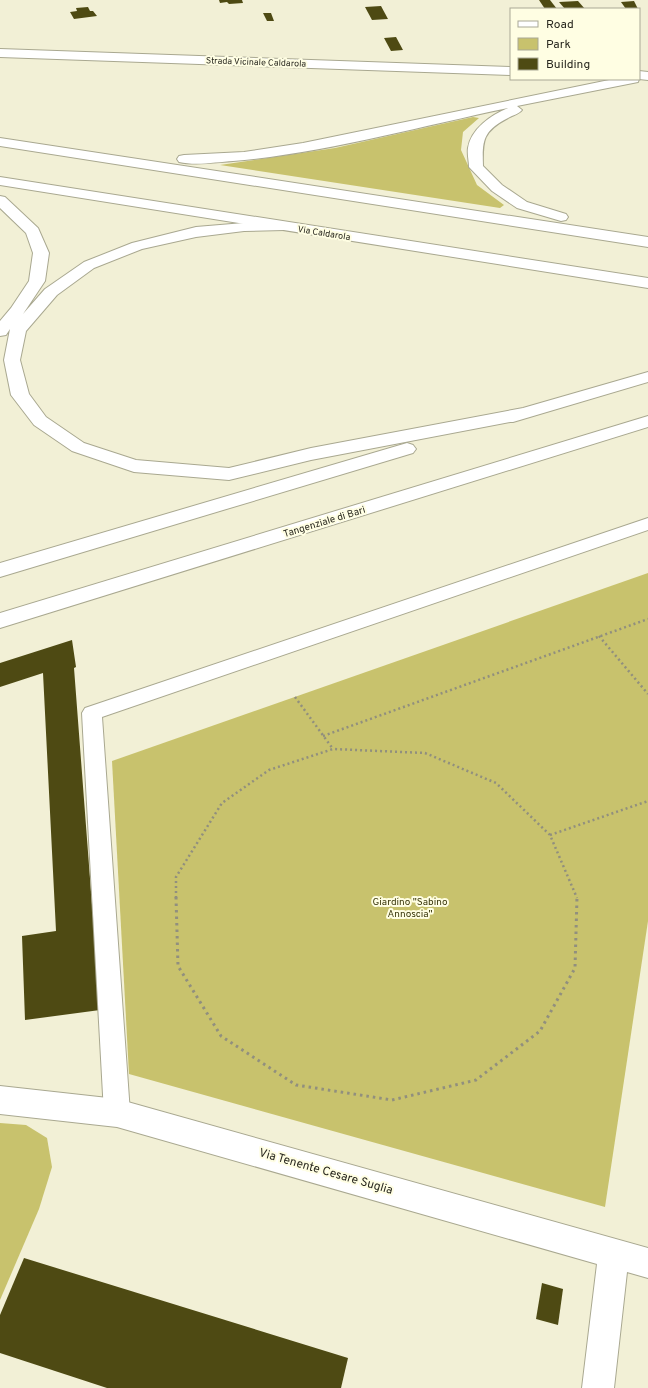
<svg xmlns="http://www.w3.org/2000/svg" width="648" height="1388" font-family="Overpass,sans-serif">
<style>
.green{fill:#c8c26d}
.building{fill:#4e4a13}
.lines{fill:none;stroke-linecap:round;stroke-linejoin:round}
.service-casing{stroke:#a9a890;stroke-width:2}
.minor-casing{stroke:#a9a890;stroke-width:2}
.tertiary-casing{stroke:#a9a890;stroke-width:2}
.trunk-casing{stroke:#a9a890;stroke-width:2}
.path-far1{stroke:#918f7e;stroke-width:2.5;stroke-dasharray:2 3;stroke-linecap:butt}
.path{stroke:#918f7e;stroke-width:3;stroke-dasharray:2.5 4;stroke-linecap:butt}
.service{fill:#fff;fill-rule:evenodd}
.minor{fill:#fff;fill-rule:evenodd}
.tertiary{fill:#fff;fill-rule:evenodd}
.trunk{fill:#fff;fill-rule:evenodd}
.labels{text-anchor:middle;stroke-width:4;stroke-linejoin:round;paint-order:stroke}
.far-street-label{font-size:9px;fill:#29281f;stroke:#fffee3}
.street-label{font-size:10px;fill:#29281f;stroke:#fffee3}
.park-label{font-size:10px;fill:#3a370c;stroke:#fffee3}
.near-street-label{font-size:12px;fill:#29281f;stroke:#fffee3}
</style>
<rect width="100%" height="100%" fill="#f2f0d6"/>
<g class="green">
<path d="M473 117 479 118 463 132 461 150 477 185 504 205 500 208 220 165 335 148Z"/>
<path d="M648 573V921L605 1207 129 1074 112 761Z"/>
<path d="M0 1123 26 1125 47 1138 52 1167 39 1209 0 1300Z"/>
</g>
<g class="building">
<path d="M219 0H242L243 3 229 4 227 2 220 3Z"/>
<path d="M539 0H550L557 9H545Z"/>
<path d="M578 1 585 9H565L559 2Z"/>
<path d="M634 1 638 9H626L621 2Z"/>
<path d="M381 6 388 19 372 20 365 7Z"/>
<path d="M88 7 90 11H93L97 16 74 19 70 12 77 11 76 8Z"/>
<path d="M263 13H271L274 21H267Z"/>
<path d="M396 37 403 50 391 51 384 38Z"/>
<path d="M72 640 76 667 74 668 100 1010 25 1020 22 936 56 931 43 673 0 687V663Z"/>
<path d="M24 1258 348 1358 341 1388H107L0 1353V1315Z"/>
<path d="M542 1283 563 1289 558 1325 536 1319Z"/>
</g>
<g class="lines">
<g class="service-casing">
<path id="service" d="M648 518V530L102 717 130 1113 126 1122 117 1125 108 1122 104 1113 82 713 85 708Z"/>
</g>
<g class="minor-casing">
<g id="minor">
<path d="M0 49 511 67V75L0 57Z"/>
<path d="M639 71 648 72V80L639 79Z"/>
<path d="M0 1086 117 1099 648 1248V1278L627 1272 614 1388H582L597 1264 117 1127 0 1114Z"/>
</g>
</g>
<g class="tertiary-casing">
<g id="tertiary">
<path d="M614 79H639L638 82 633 83 517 106 522 110C519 114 513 115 508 118 483 131 482 140 483 166L502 185 527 202 566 214 568 217 566 220 561 221 517 208 492 191 469 167C469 161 467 154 468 148 471 129 491 115 508 108 417 127 326 153 233 161 217 162 196 166 179 162L177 159 179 156 184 155 244 152 303 143Z"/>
<path d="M0 138 648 237V247L0 146Z"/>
<path d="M0 177 648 278V288L0 185Z"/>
</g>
</g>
<g class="trunk-casing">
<g id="trunk">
<path d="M0 196 5 197 38 228 49 253 45 281 23 314 45 289 84 262 132 243 196 227 244 223 284 222 289 223 291 226 289 229 284 230 244 231 196 237 142 249 94 268 57 295 26 331 20 360 29 394 46 417 84 443 136 460 229 468 311 448 523 408 648 372V382L513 422H510L311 460 229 480 134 472 72 451 34 425 11 395 4 360 10 329 6 335 0 336V321L11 308 29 281 33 253 26 233 0 208Z"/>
<path d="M648 416V427L0 628V613Z"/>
<path d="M407 443 413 445 416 449 413 453 0 577V563Z"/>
</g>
</g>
<g class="path-far1">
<path d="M599 636 648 694"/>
<path d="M295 697 333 749"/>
<path d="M323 736 648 619"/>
<path d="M550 835 648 801"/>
<path d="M176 898V877L222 803 269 770 333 749 425 753 496 783 550 835 577 898"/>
</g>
<path class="path" d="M176 897 178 966 221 1036 296 1085 392 1100 476 1080 540 1031 575 968 577 897"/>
<use href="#service" class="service"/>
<use href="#minor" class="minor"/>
<use href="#tertiary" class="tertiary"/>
<use href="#trunk" class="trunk"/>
</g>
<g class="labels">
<g class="far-street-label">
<text transform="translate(256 62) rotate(2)" y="3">Strada Vicinale Caldarola</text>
<text transform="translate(324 233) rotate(9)" y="3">Via Caldarola</text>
</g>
<g class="street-label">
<text transform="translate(324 521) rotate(-17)" y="4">Tangenziale di Bari</text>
</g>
<g class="park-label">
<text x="410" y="905">Giardino "Sabino<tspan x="410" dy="12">Annoscia"</tspan></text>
</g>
<g class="near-street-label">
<text transform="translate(326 1171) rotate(16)" y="4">Via Tenente Cesare Suglia</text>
</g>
</g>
<rect x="510" y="8" width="130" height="72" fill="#fffee3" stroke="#a9a895"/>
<rect x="518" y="21" width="20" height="6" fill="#ffffff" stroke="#a9a895"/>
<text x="546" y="28" font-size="12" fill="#29281f">Road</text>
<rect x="518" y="38" width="20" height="12" fill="#c8c26d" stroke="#a9a895"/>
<text x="546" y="48" font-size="12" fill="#29281f">Park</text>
<rect x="518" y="58" width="20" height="12" fill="#4e4a13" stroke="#a9a895"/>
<text x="546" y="68" font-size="12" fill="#29281f">Building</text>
</svg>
